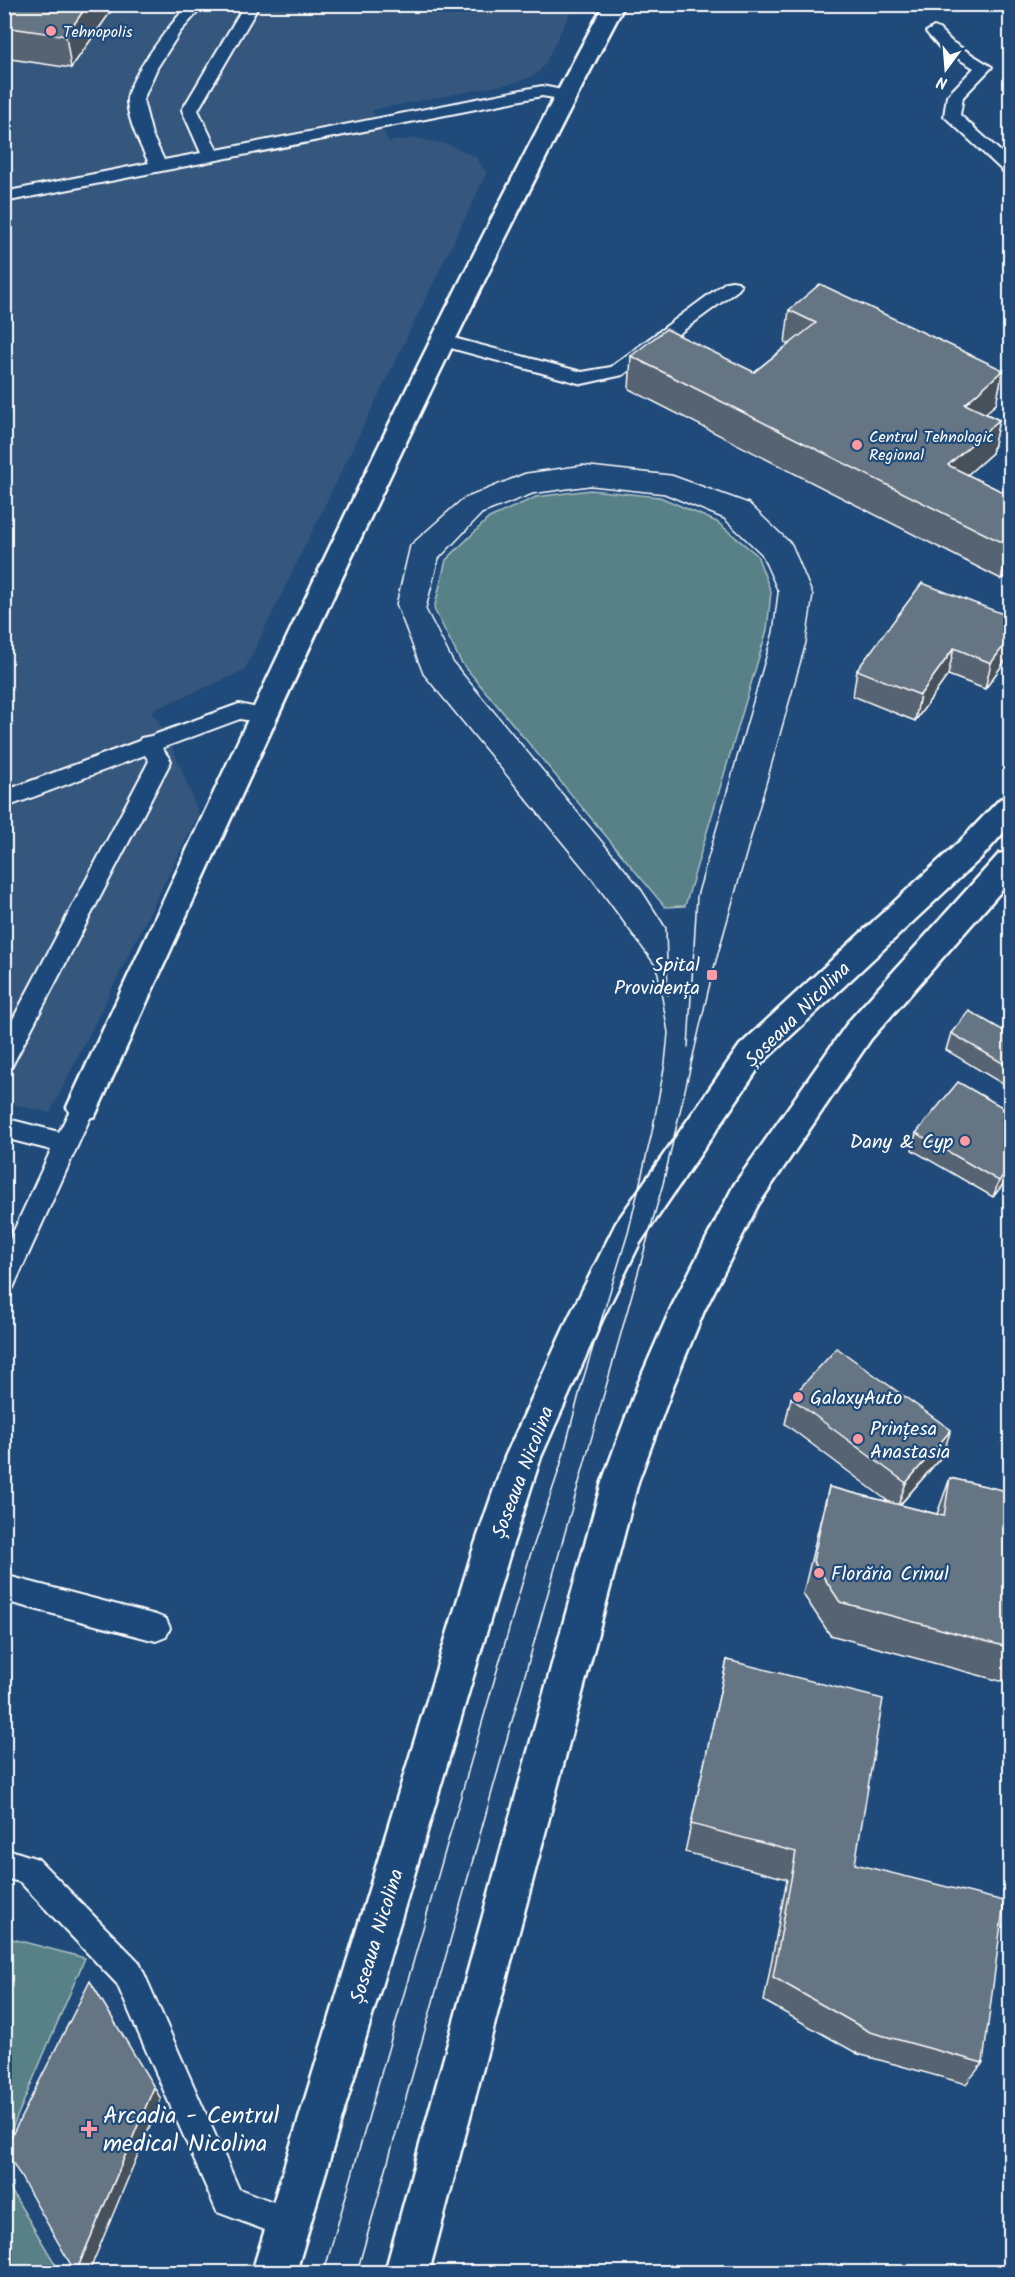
<svg xmlns="http://www.w3.org/2000/svg" width="1015" height="2277" font-family="Kalam,sans-serif">
<style>
.built{fill:#34577d}
.green{fill:#598187;stroke:#acc0c3;stroke-width:1.5}
.lines{fill:none;stroke-linecap:round;stroke-linejoin:round}
.lane-casing{stroke:#fff;stroke-width:4}
.street-casing{stroke:#fff;stroke-width:5}
.secondary-casing{stroke:#fff;stroke-width:5}
.lane{fill:#1f4a7a;fill-rule:evenodd}
.street{fill:#1f4a7a;fill-rule:evenodd}
.secondary{fill:#1f4a7a;fill-rule:evenodd}
.tram{stroke:#fff;stroke-width:1.5}
.wall{fill:#576472;stroke:#fff;stroke-width:1.5}
.shaded-wall{fill:#47515c;stroke:#fff;stroke-width:1.5}
.building{fill:#657484;stroke:#fff;stroke-width:1.5}
.poi-dot{fill:#ff9aa2;stroke:#1f4a7a;stroke-width:2}
.labels{text-anchor:middle;stroke-width:4.5;stroke-linejoin:round;paint-order:stroke}
.far-poi-label{font-size:16px;fill:#fff;stroke:#1f4a7a;text-anchor:start}
.poi-label{font-size:20px;fill:#fff;stroke:#1f4a7a;text-anchor:start}
.street-label{font-size:20px;fill:#fff;stroke:#1f4a7a}
.near-poi-label{font-size:24px;fill:#fff;stroke:#1f4a7a;text-anchor:start}
</style>
<rect width="100%" height="100%" fill="#1f4a7a"/>
<filter id="ink" filterUnits="userSpaceOnUse"><feTurbulence type="fractalNoise" baseFrequency=".0167" numOctaves="2"/><feDisplacementMap in="SourceGraphic" scale="12" xChannelSelector="R" yChannelSelector="G"/><feConvolveMatrix kernelMatrix="1 2 1 2 8 2 1 2 1" color-interpolation-filters="sRGB"/></filter>
<g filter="url(#ink)">
<path class="built" d="M5 5H574L545 64 537 74 518 82 372 110 389 142 415 138 447 144 476 157 487 173 244 671 151 711 168 736 199 814 50 1113 5 1102Z"/>
<g class="green">
<path d="M590 490 660 497 717 522 757 555 771 592 767 630 685 906 665 907 461 662 434 609 446 560 489 518 536 497Z"/>
<path d="M5 1937 85 1958 5 2145 4 1937Z"/>
<path d="M4 2180H5L60 2272H5Z"/>
</g>
<g class="lines">
<g class="lane-casing">
<g id="lane">
<path d="M189 4H205L180 32 157 68 143 100 152 135 164 160 201 153 182 110 245 4H260L198 110 217 150 542 86 572 92 574 95 566 100 542 96 4 202V192L149 163C140 145 129 123 127 102 126 80 173 21 189 4Z"/>
<path d="M934 27 939 29 952 42 992 67 963 97 960 115 1010 160V173L1004 172 944 116 947 96 974 68 940 48 926 32Z"/>
<path d="M732 281 738 282 741 286 738 290 623 375 582 384 436 344 433 340 436 336 442 335 582 372 611 367 726 282Z"/>
<path d="M239 704 271 711 274 716 271 721 264 723 240 719 162 748 171 761 12 1066 4 1068V1036L149 761 145 755 4 808V791L139 741 141 738 151 736Z"/>
<path d="M83 1097 91 1100 95 1107 13 1288 4 1291V1252L51 1150 4 1138V1118L59 1132 75 1100Z"/>
<path d="M4 1575 156 1615 166 1619 170 1628 166 1637 156 1641 4 1601Z"/>
<path d="M4 1848 38 1859 139 1962 239 2189 300 2212 305 2223 300 2234 289 2239 217 2212 117 1984 20 1882 4 1878Z"/>
</g>
</g>
<g class="street-casing">
<path id="street" d="M604 4H625C435 365 268 737 99 1107L95 1116 83 1120 71 1116 67 1107C240 737 410 364 604 4Z"/>
</g>
<g class="secondary-casing">
<g id="secondary">
<path d="M1010 796V825L983 856 762 1063 640 1243 602 1320 541 1457 510 1553 296 2272H252L472 1553 505 1457 569 1317 616 1223 740 1045 961 840 1000 799Z"/>
<path d="M1010 851V881L871 1039 758 1205 704 1311 674 1384 638 1482 429 2272H385L602 1482 638 1384 671 1308 734 1185 849 1021 999 854Z"/>
</g>
</g>
<use href="#lane" class="lane"/>
<use href="#street" class="street"/>
<use href="#secondary" class="secondary"/>
<g class="tram">
<path d="M668 995 666 928 640 887 454 663 426 609 439 559 482 514 533 494 590 486 664 494 724 519 761 554 778 592 773 632 697 896 688 1047"/>
<path d="M324 2272 530 1556 560 1467 582 1383 628 1233 652 1132 665 1063 668 1033 657 968 591 878 423 674 396 604 410 545 462 499 525 473 583 465 672 475 749 503 792 544 813 595 806 643 712 975 663 1184 357 2272"/>
</g>
</g>
<g class="wall">
<path d="M4 4H116L71 68 4 58Z"/>
<path d="M789 310 1003 370 996 404 985 413 999 420 992 453 967 475 1011 496V570L1001 579 629 389 631 356 754 372 789 344 785 343Z"/>
<path d="M1011 617V653L985 689 948 675 915 721 853 696 857 670Z"/>
<path d="M951 1033 1011 1035V1089L946 1050Z"/>
<path d="M1011 1112V1174L993 1197 912 1150 916 1133Z"/>
<path d="M791 1398 942 1456 900 1505 937 1514 950 1478 1011 1492V1679L1000 1681 830 1635 803 1594 820 1522 829 1487 889 1502 785 1424Z"/>
<path d="M727 1660 855 1864 983 2063 966 2084 858 2054 764 2001 787 1879 685 1852Z"/>
</g>
<g class="shaded-wall">
<path d="M88 4H116L71 68 66 36Z"/>
<path d="M1003 370 996 404 958 437 965 404Z"/>
<path d="M999 420 992 453 941 498 948 465Z"/>
<path d="M1011 544V570L1001 579 1009 546Z"/>
<path d="M1011 636V653L985 689 991 663Z"/>
<path d="M954 648 948 675 915 721 920 695Z"/>
<path d="M1011 1165V1174L993 1197 999 1181Z"/>
<path d="M951 1430 942 1456 897 1508 906 1483Z"/>
<path d="M154 2087 161 2099 89 2272H76Z"/>
</g>
<g class="building">
<path d="M4 4H88L66 36 4 27Z"/>
<path d="M820 284 1003 370 965 404 999 420 948 465 1011 496V544L1009 546 631 356 666 329 754 372 816 323 789 310Z"/>
<path d="M922 583 1011 617V636L991 663 954 648 920 695 857 670Z"/>
<path d="M969 1011 1011 1035V1068L951 1033Z"/>
<path d="M958 1082 1011 1112V1165L999 1181 916 1133Z"/>
<path d="M837 1348 951 1430 906 1483 791 1398Z"/>
<path d="M950 1478 1011 1492V1648L840 1602 813 1561 829 1487 944 1516Z"/>
<path d="M727 1660 883 1699 855 1864 1004 1901 983 2063 870 2032 773 1977 796 1852 691 1824Z"/>
<path d="M90 1981 154 2087 76 2272H75L5 2149Z"/>
</g>
</g>
<g class="poi-dot">
<circle cx="51" cy="31" r="6"/>
<circle cx="857" cy="445" r="6"/>
<rect x="706" y="969" width="12" height="12" rx="3"/>
<circle cx="965" cy="1141" r="6"/>
<circle cx="798" cy="1397" r="6"/>
<circle cx="858" cy="1439" r="6"/>
<circle cx="819" cy="1573" r="6"/>
<path d="M86 2120h6v6h6v6h-6v6h-6v-6h-6v-6h6z"/>
</g>
<g class="labels">
<g class="far-poi-label">
<text x="63" y="37">Tehnopolis</text>
<text x="869" y="442">Centrul Tehnologic<tspan x="869" dy="18">Regional</tspan></text>
</g>
<g class="poi-label">
<text x="700" y="971" text-anchor="end">Spital<tspan x="700" dy="23">Providența</tspan></text>
<text x="953" y="1148" text-anchor="end">Dany &amp; Cyp</text>
<text x="810" y="1404">GalaxyAuto</text>
<text x="870" y="1435">Prințesa<tspan x="870" dy="23">Anastasia</tspan></text>
<text x="831" y="1580">Florăria Crinul</text>
</g>
<g class="street-label">
<text transform="translate(797 1014) rotate(-45)" y="7">Șoseaua Nicolina</text>
<text transform="translate(522 1472) rotate(-69)" y="7">Șoseaua Nicolina</text>
<text transform="translate(376 1936) rotate(-73)" y="7">Șoseaua Nicolina</text>
</g>
<g class="near-poi-label">
<text x="103" y="2123">Arcadia - Centrul<tspan x="103" dy="28">medical Nicolina</tspan></text>
</g>
</g>
<rect width="1015" height="2277" fill="none" stroke="#1f4a7a" stroke-width="24"/>
<rect x="12" y="12" width="991" height="2253" fill="none" stroke="#fff" stroke-width="2" filter="url(#ink)"/>
<g transform="translate(946 69) rotate(196)" stroke="#1f4a7a" stroke-width="4.5" paint-order="stroke">
<path d="M0-4.5L10 22L0 15L-10 22Z" fill="#ffffff"/>
<text y="-9" font-size="16" font-weight="bold" text-anchor="middle" fill="#ffffff">N</text>
</g>
</svg>
